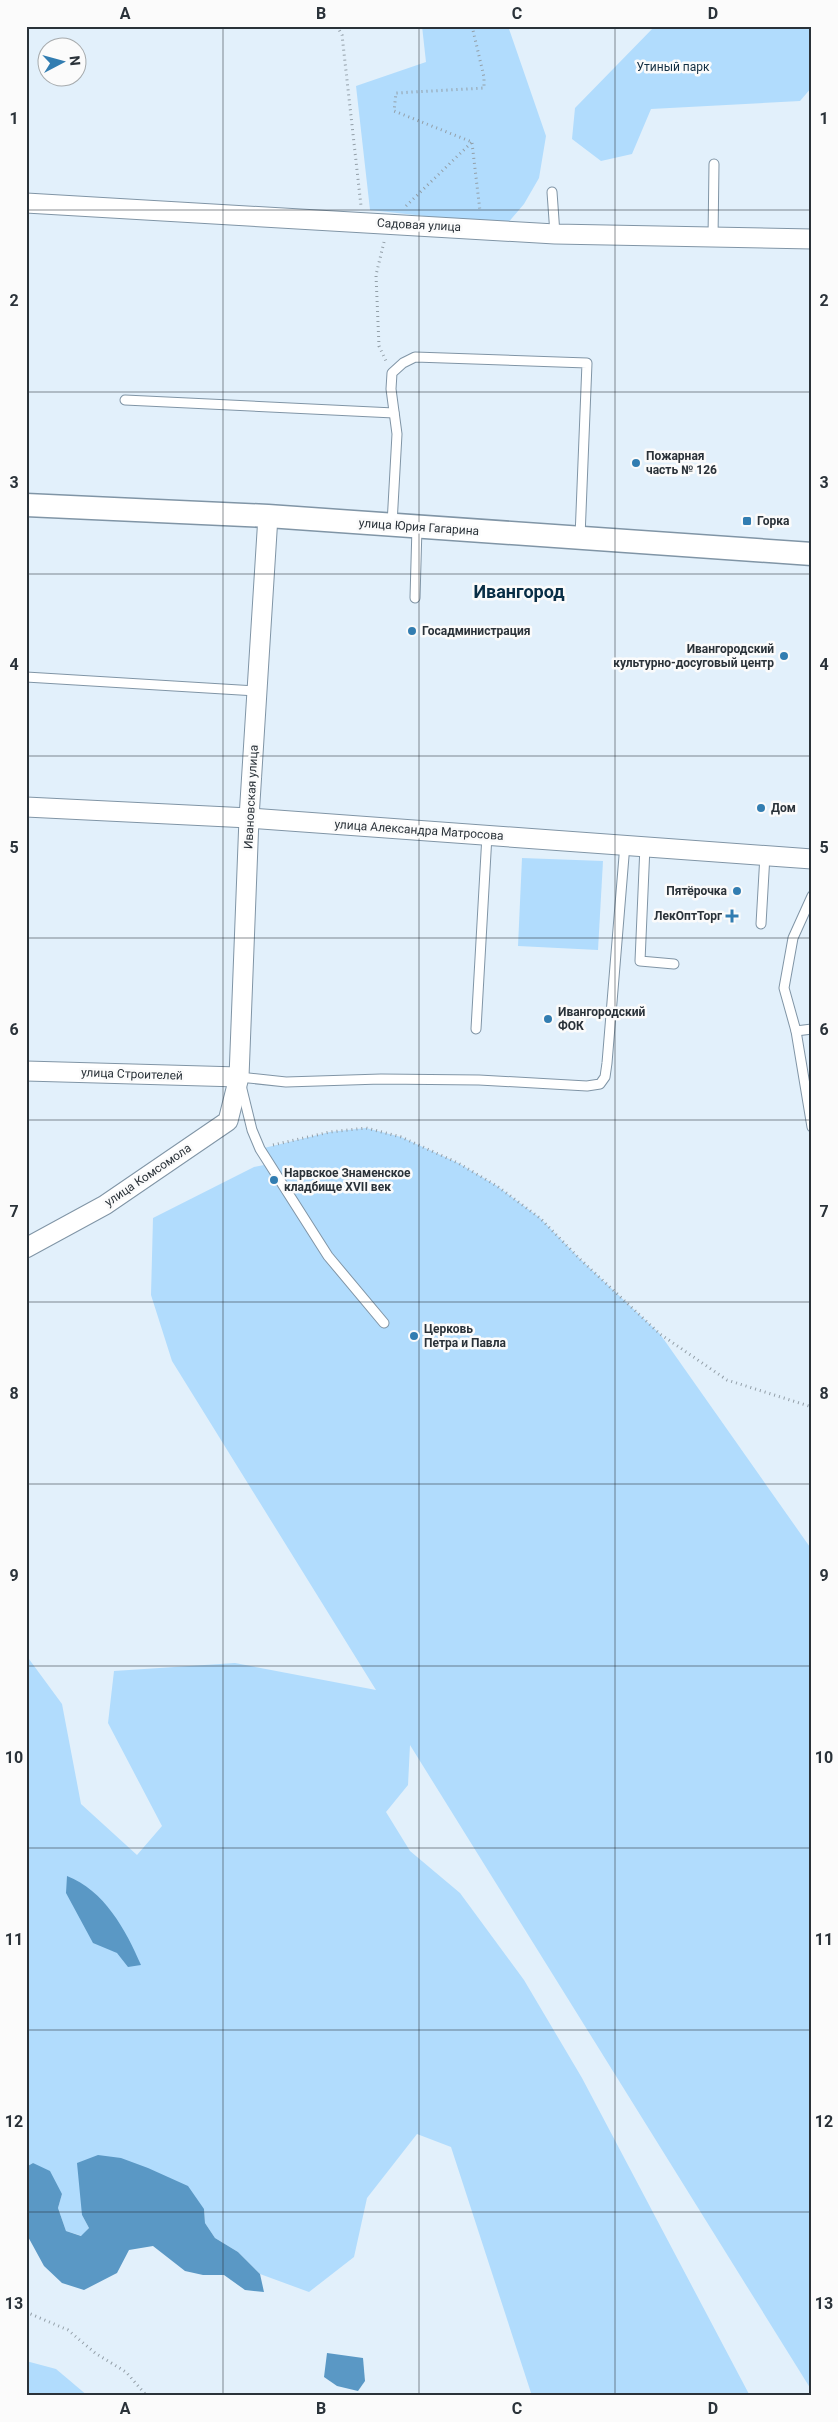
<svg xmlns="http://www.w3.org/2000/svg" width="838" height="2422" font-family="Roboto,sans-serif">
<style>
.green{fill:#b1dcfd}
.water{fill:#5a98c5}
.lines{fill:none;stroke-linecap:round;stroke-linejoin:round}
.service-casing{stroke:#8095a6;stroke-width:11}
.minor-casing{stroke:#8095a6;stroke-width:21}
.tertiary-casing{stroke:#8095a6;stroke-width:25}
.path{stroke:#939fa8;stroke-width:3;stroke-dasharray:1 4;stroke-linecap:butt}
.service{stroke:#fff;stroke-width:9}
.minor{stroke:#fff;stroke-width:19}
.tertiary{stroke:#fff;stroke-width:22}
.grid{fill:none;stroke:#2a3239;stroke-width:1;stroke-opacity:0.55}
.poi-dot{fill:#327db1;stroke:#fbfbfb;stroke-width:2}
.labels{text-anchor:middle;stroke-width:5;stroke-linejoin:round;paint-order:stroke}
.park-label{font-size:12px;fill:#122e42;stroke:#fbfbfb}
.street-label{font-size:12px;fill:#2a3239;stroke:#fbfbfb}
.poi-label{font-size:12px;font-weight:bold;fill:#2a3239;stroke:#fbfbfb;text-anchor:start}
.district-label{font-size:18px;font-weight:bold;fill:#092e46;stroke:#fbfbfb}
.neatline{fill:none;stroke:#2a3239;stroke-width:2}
.grid-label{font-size:16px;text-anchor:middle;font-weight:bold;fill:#2a3239}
</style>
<rect width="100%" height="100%" fill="#e2f0fb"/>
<g class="green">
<path d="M422 26H508L546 136 539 178 524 204 506 225 370 210 356 86 426 62Z"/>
<path d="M655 26H812V87L800 101 651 109 632 154 601 161 572 139 575 108Z"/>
<path d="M522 858 603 861 598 950 518 946Z"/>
<path d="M366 1128 401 1137 458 1163 497 1186 540 1218 580 1259 660 1334 812 1550V2391L410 1745 408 1785 386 1812 410 1851 460 1893 524 1980 582 2078 750 2396H532L451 2147 417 2134 367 2198 354 2257 309 2292 260 2274 238 2252 215 2238 205 2223 204 2209 82 2215 89 2228 82 2236 66 2231 58 2208 62 2194 33 2163 26 2167V1655L62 1704 81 1804 137 1855 162 1826 108 1723 114 1671 235 1663 376 1690 172 1361 151 1295 153 1218 254 1167 269 1164 260 1149 330 1132Z"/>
<path d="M26 2361 56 2369 88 2396H26Z"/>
</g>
<g class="water">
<path d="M67 1876C104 1890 126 1930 141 1965L128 1967 117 1953 93 1943 66 1893Z"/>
<path d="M98 2155 121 2158 148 2168 188 2186 204 2209 205 2223 215 2238 238 2252 260 2274 264 2292 245 2290 224 2275H203L185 2271 153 2246 129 2250 117 2273 84 2290 62 2283 44 2266 26 2233V2167L33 2163 50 2171 62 2194 58 2208 66 2231 81 2236 89 2228 82 2215 77 2163Z"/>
<path d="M327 2353 363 2358 365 2381 358 2391 337 2386 324 2377Z"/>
</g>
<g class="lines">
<g class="service-casing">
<g id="service">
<path d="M552 192 555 234"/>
<path d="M713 238 714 164"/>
<path d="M125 400 394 413"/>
<path d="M392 524 397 434 391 389 392 373 403 363 415 357 587 363 580 537"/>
<path d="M415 598 417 527"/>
<path d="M26 677 257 691"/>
<path d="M645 846 640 961 674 964"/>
<path d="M812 896 793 938 784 988 796 1031 812 1127"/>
<path d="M761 924 765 855"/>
<path d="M476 1029 487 835"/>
<path d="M796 1031 812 1029"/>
<path d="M384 1323 328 1256 260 1149 252 1130 239 1077 286 1082 381 1079 479 1080 587 1086 600 1084 605 1077 607 1063 625 844"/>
</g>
</g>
<g class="minor-casing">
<g id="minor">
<path d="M26 203 555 234 812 239"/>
<path d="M26 807 249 818 812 859"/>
<path d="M26 1071 239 1077"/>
<path d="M26 1248 105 1205 228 1121 239 1077 249 818 268 516"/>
</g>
</g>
<g class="tertiary-casing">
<path id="tertiary" d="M26 505 268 516 812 554"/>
</g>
<g class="path">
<path d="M337 26 342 35 361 206"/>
<path d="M472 26 484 77V88L396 93 394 111 472 142"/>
<path d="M472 143 480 211"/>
<path d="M406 206 472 142"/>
<path d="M384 242 376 275 379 346 386 361"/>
<path d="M273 1145 330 1132 366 1128 401 1137 458 1163 497 1186 540 1218 580 1259 660 1334 727 1380 812 1407"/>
<path d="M26 2312 68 2330 95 2353 126 2372 147 2396"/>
</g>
<use href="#service" class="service"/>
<use href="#minor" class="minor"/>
<use href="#tertiary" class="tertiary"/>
</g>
<path class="grid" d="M223 26V2396M419 26V2396M615 26V2396M26 210H812M26 392H812M26 574H812M26 756H812M26 938H812M26 1120H812M26 1302H812M26 1484H812M26 1666H812M26 1848H812M26 2030H812M26 2212H812"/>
<g class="poi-dot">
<circle cx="636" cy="463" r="5"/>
<rect x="742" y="516" width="10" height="10" rx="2.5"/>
<circle cx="412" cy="631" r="5"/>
<circle cx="784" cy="656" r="5"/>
<circle cx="761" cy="808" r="5"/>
<circle cx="737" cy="891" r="5"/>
<path d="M729.5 908.5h5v5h5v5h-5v5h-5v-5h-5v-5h5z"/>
<circle cx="548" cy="1019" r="5"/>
<circle cx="274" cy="1180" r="5"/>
<circle cx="414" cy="1336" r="5"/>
</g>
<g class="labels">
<g class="park-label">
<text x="673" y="71">Утиный парк</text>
</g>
<g class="street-label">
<text transform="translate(419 225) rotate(3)" y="4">Садовая улица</text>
<text transform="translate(419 527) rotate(4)" y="4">улица Юрия Гагарина</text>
<text transform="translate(251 797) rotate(-87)" y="4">Ивановская улица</text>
<text transform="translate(419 830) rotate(4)" y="4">улица Александра Матросова</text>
<text transform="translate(132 1074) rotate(2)" y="4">улица Строителей</text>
<text transform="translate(148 1175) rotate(-34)" y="4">улица Комсомола</text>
</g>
<g class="poi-label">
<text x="646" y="460">Пожарная<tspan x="646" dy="14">часть № 126</tspan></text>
<text x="757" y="525">Горка</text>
<text x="422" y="635">Госадминистрация</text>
<text x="774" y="653" text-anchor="end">Ивангородский<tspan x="774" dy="14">культурно-досуговый центр</tspan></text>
<text x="771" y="812">Дом</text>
<text x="727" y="895" text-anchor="end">Пятёрочка</text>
<text x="722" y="920" text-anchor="end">ЛекОптТорг</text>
<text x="558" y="1016">Ивангородский<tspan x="558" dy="14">ФОК</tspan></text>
<text x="284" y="1177">Нарвское Знаменское<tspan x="284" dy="14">кладбище XVII век</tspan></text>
<text x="424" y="1333">Церковь<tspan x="424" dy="14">Петра и Павла</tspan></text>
</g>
<g class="district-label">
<text x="519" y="598">Ивангород</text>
</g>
</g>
<rect width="838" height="2422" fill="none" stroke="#fbfbfb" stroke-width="55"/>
<g transform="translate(62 62) rotate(84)"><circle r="24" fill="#fbfbfb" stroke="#a7abad"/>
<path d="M0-4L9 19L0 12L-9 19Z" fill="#327db1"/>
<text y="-8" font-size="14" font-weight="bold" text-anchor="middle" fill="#2a3239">N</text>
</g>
<rect x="28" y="28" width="782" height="2366" class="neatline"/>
<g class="grid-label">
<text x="125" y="19">A</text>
<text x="321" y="19">B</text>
<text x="517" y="19">C</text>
<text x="713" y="19">D</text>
<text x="14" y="124">1</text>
<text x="824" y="124">1</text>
<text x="14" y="306">2</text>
<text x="824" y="306">2</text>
<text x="14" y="488">3</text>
<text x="824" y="488">3</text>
<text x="14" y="670">4</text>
<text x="824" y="670">4</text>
<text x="14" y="853">5</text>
<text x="824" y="853">5</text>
<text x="14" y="1035">6</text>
<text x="824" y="1035">6</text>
<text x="14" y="1217">7</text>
<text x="824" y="1217">7</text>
<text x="14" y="1399">8</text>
<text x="824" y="1399">8</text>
<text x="14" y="1581">9</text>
<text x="824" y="1581">9</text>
<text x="14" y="1763">10</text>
<text x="824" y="1763">10</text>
<text x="14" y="1945">11</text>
<text x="824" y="1945">11</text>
<text x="14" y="2127">12</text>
<text x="824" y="2127">12</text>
<text x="14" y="2309">13</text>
<text x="824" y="2309">13</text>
<text x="125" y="2414">A</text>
<text x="321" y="2414">B</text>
<text x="517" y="2414">C</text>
<text x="713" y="2414">D</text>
</g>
</svg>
